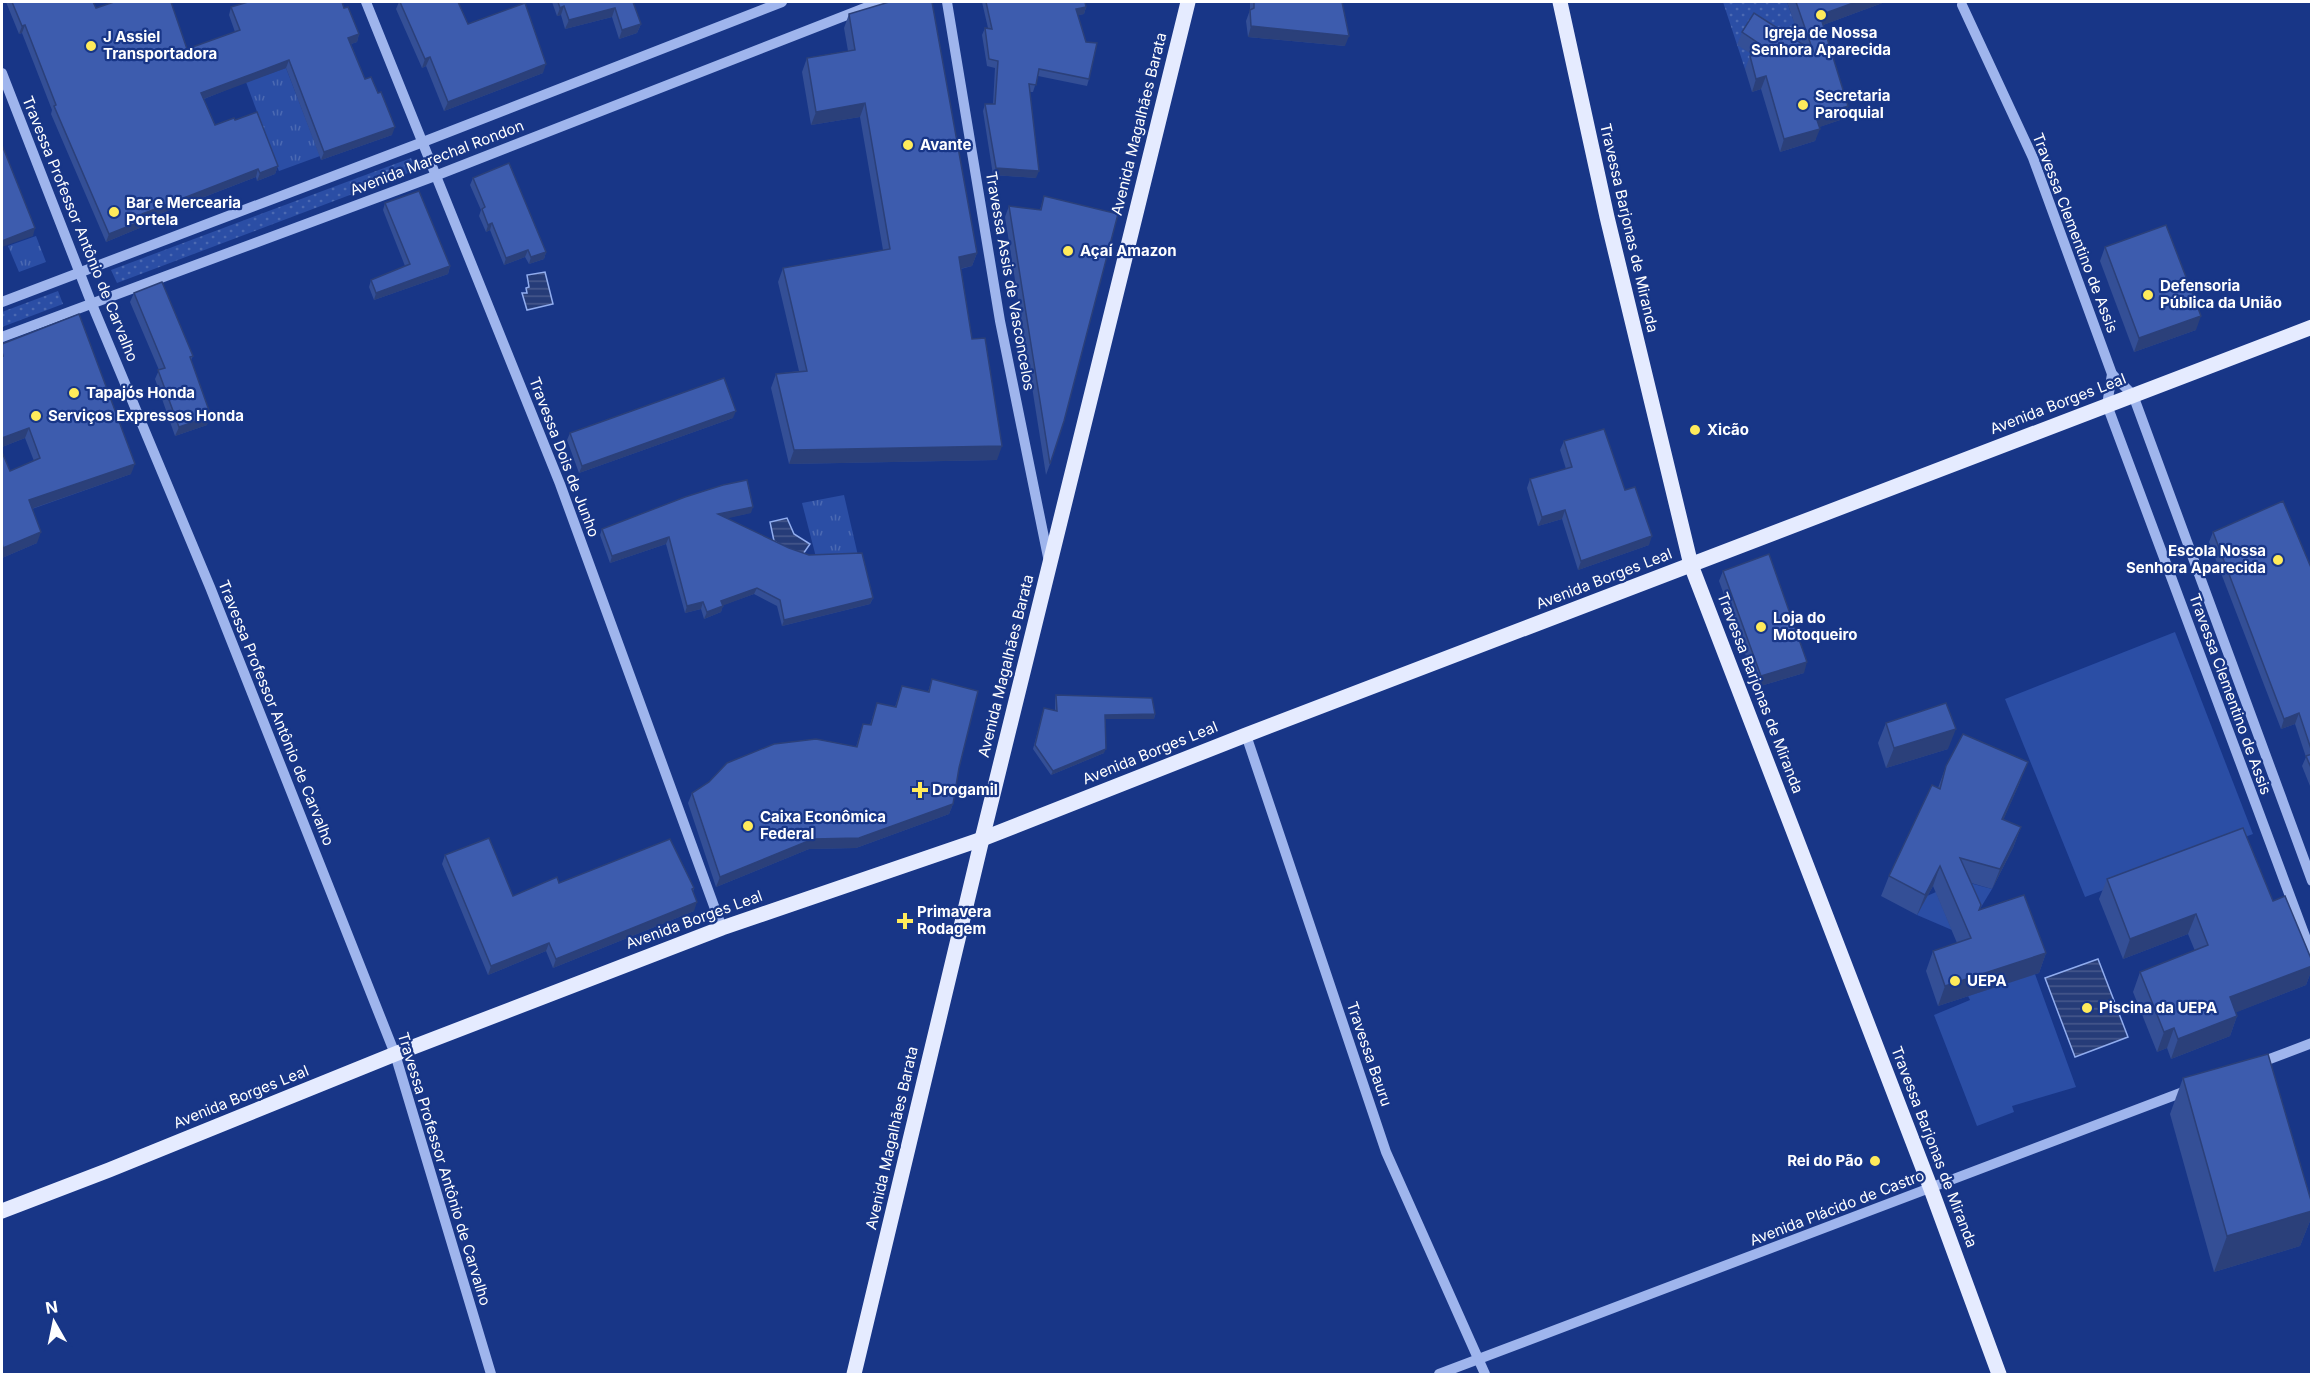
<svg xmlns="http://www.w3.org/2000/svg" width="2313" height="1376" font-family="Inter,sans-serif">
<style>
.grass{fill:url(#grass-tufts)}
.park{fill:url(#park-dots)}
.garden{fill:#2b4ea5}
.water{fill:url(#water-rules);stroke:#91adef;stroke-width:1.5}
.lines{fill:none;stroke-linecap:round;stroke-linejoin:round}
.minor{stroke:#9fb5ed;stroke-width:10}
.major{stroke:#e5ebff;stroke-width:15}
.wall{fill:#344f96}
.shaded-wall{fill:#2b407a}
.building{fill:#3d5cae;stroke:#2b407a;stroke-width:1.5}
.poi-dot{fill:#ffeb5b;stroke:#183687;stroke-width:2}
.labels{text-anchor:middle;stroke-width:4.5;stroke-linejoin:round;paint-order:stroke}
.poi-label{font-size:15px;font-weight:bold;fill:#fff;stroke:#183687;text-anchor:start}
.street-label{font-size:15px;fill:#fff;stroke:#183687}
</style>
<defs>
<pattern id="grass-tufts" width="24" height="20" patternUnits="userSpaceOnUse" patternTransform="scale(1.5)"><rect width="24" height="20" fill="#2b4ea5"/><path d="M3 7l-1-3M5 7V3M7 7l1-3M15 17l-1-3M17 17v-4M19 17l1-3" fill="none" stroke="#4b69b2"/></pattern>
<pattern id="park-dots" width="8" height="8" patternUnits="userSpaceOnUse" patternTransform="scale(1.5)"><rect width="8" height="8" fill="#2b4ea5"/><path d="M2 2h.1M6 6h.1" fill="none" stroke="#4b69b2" stroke-width="1.8" stroke-linecap="round"/></pattern>
<pattern id="water-rules" width="6" height="5" patternUnits="userSpaceOnUse" patternTransform="scale(1.5)"><rect width="6" height="5" fill="#263c78"/><path d="M0 2.5h6" fill="none" stroke="#47598c"/></pattern>
</defs>
<rect width="100%" height="100%" fill="#183687"/>
<g class="grass">
<path d="M286 68 320 156 279 171 246 82Z"/>
<path d="M36 236 46 262 19 272 8 246Z"/>
<path d="M844 495 859 560 817 561 802 503Z"/>
</g>
<g class="park">
<path d="M1723 2H1787L1798 33 1821 48 1745 69Z"/>
<path d="M411 158 416 170 117 283 111 270Z"/>
<path d="M58 291 63 304 2 327V312Z"/>
</g>
<g class="garden">
<path d="M2175 632 2253 834 2085 897 2005 699Z"/>
<path d="M1962 881 1992 889 1972 922Z"/>
<path d="M1936 892 1952 930 1917 915 1927 896Z"/>
<path d="M2035 974 2076 1087 2012 1106 2014 1112 1977 1126 1934 1015 1970 1000 1968 996Z"/>
</g>
<g class="water">
<path d="M545 272 553 304 527 310 522 293H527L526 288 529 287 527 275Z"/>
<path d="M787 518 794 534 810 544 801 557 774 541 770 522Z"/>
<path d="M2098 959 2128 1037 2075 1057 2045 978Z"/>
</g>
<g class="lines">
<g class="minor">
<path d="M366 2 560 484 722 928"/>
<path d="M947 2 1000 321 1049 562"/>
<path d="M1962 5 2033 158 2112 374 2133 395 2312 881"/>
<path d="M2 73 91 302 210 587 395 1054 491 1374"/>
<path d="M2 302 423 142 782 2"/>
<path d="M2 337 435 176 880 2"/>
<path d="M2112 374 2107 405 2312 955"/>
<path d="M1246 735 1386 1152 1485 1374"/>
<path d="M2259 1063 2312 1043"/>
<path d="M1439 1374 2191 1089"/>
</g>
<g class="major">
<path d="M1560 2 1607 217 1691 565 1931 1189 1999 1374"/>
<path d="M2 1211 109 1170 395 1054 722 928 982 839 1246 735 2312 327"/>
<path d="M854 1374 982 839 1188 2"/>
</g>
</g>
<g class="wall">
<path d="M6 2H93L96 8 187 49 235 32 229 15 231 7 344 8 359 34 357 42 351 44 365 79 392 135 321 160 286 68 241 84 204 99 215 125 235 120 278 166 275 174 257 181 256 177 155 216 144 220 142 227 106 242 51 114 52 110 22 33 19 34Z"/>
<path d="M399 2H458L468 24 543 73 444 111 426 66 422 68 396 9Z"/>
<path d="M552 2H636H633L641 24 637 33 619 39 612 17 565 29 561 15 557 16Z"/>
<path d="M982 2H1085L1086 7 1084 14 1078 15 1089 79 1087 86 1038 76 1033 92H1030L1036 178 993 175 983 111 985 104H993L995 68 987 66 982 35 985 28H988Z"/>
<path d="M1250 2H1342L1345 46 1248 37 1246 21 1250 10Z"/>
<path d="M1787 2H1885L1823 25 1848 106 1843 119 1819 127 1815 141 1780 152 1761 89 1752 92 1745 69 1750 56 1753 55 1737 45 1742 32 1801 43Z"/>
<path d="M849 14 977 253 972 266 961 269 972 339 997 460 789 464 771 388 776 374 799 371 778 282 783 268 883 250 860 117 811 125 802 72 807 58 848 51 844 28Z"/>
<path d="M473 178 546 252 544 259 529 264 525 257 504 265 490 230 486 232 479 216 481 210 470 185Z"/>
<path d="M1044 196 1050 464 1046 475 1005 217 1009 206 1040 210Z"/>
<path d="M385 203 450 266 448 274 374 300 369 287 371 280 405 266 383 210Z"/>
<path d="M2105 247 2196 330 2134 352 2100 261Z"/>
<path d="M134 293 193 356 191 360 207 425 175 436 155 379 159 370 130 302Z"/>
<path d="M2 344 131 474 32 509 37 543 2 558V452L10 471 34 461 25 438 2 447Z"/>
<path d="M733 418 579 473 567 440 570 433Z"/>
<path d="M1564 441 1625 490 1649 545 1578 570 1562 519 1538 526 1527 488 1530 479 1566 469 1560 450Z"/>
<path d="M751 513 726 518 873 598 870 604 782 626 777 606 754 594 723 605 721 612 704 619 701 609 685 613 666 544 610 563 600 535 602 529Z"/>
<path d="M2213 532 2312 570V791L2302 766 2306 757 2295 724 2281 729 2209 542Z"/>
<path d="M1723 571 1804 673 1757 687 1719 581Z"/>
<path d="M932 679 959 768 953 804 949 814 856 848 809 849 716 887 688 803 692 793 856 747 863 724 870 725 877 703 895 707 902 686 928 692Z"/>
<path d="M1056 695 1155 714 1154 719H1105L1104 753 1051 775 1033 749 1044 708 1055 711V700Z"/>
<path d="M1886 723 1948 749 1886 768 1878 743Z"/>
<path d="M1946 766 2020 782 2003 820 2021 827 2013 848 1992 889 1971 883 1980 909 2046 953 2039 973 1938 1006 1926 971 1933 951 1957 943 1933 886 1917 915 1881 896 1889 876 1938 788Z"/>
<path d="M445 855 513 896 559 883 694 888 693 892 694 911 553 968 546 951 488 975 442 864Z"/>
<path d="M2107 879 2273 901 2312 961V969L2306 985 2236 1012 2237 1016 2230 1036 2171 1059 2167 1048 2157 1052 2133 992 2140 972 2195 951 2188 934 2123 959 2099 899Z"/>
<path d="M2183 1078 2312 1204V1216L2300 1246 2214 1272 2170 1114Z"/>
</g>
<g class="shaded-wall">
<path d="M1856 2H1885L1815 28 1820 15Z"/>
<path d="M564 6 561 15 557 16 560 8Z"/>
<path d="M1086 7 1084 14 1074 16 1076 9Z"/>
<path d="M615 8 612 17 565 29 569 20Z"/>
<path d="M641 24 637 33 619 39 622 30Z"/>
<path d="M25 25 22 33 19 34 22 26Z"/>
<path d="M1251 26 1349 36 1345 46 1248 37Z"/>
<path d="M359 34 357 42 345 46 348 38Z"/>
<path d="M430 57 426 66 422 68 425 59Z"/>
<path d="M289 60 286 68 198 101 201 93Z"/>
<path d="M546 64 543 73 444 111 448 102Z"/>
<path d="M1766 76 1761 89 1752 92 1756 79Z"/>
<path d="M865 103 860 117 811 125 816 112Z"/>
<path d="M1848 106 1843 119 1811 130 1816 117Z"/>
<path d="M395 127 392 135 321 160 324 152Z"/>
<path d="M1820 129 1815 141 1780 152 1784 139Z"/>
<path d="M278 166 275 174 257 181 260 173Z"/>
<path d="M996 168 1039 171 1036 178 993 175Z"/>
<path d="M258 169 256 177 144 220 142 227 106 242 109 234 142 214Z"/>
<path d="M492 223 490 230 486 232 488 225Z"/>
<path d="M35 228 33 236 2 247V241Z"/>
<path d="M528 250 525 257 504 265 506 258Z"/>
<path d="M546 252 544 259 529 264 531 257Z"/>
<path d="M977 253 972 266 954 270 959 257Z"/>
<path d="M450 266 448 274 374 300 376 293Z"/>
<path d="M2201 316 2196 330 2134 352 2139 338Z"/>
<path d="M736 411 733 418 579 473 582 466Z"/>
<path d="M211 416 207 425 175 436 179 427Z"/>
<path d="M29 428 25 438 2 447V438Z"/>
<path d="M1002 446 997 460 789 464 794 450Z"/>
<path d="M135 464 131 474 25 511 29 500Z"/>
<path d="M753 507 751 513 716 521 718 514Z"/>
<path d="M1565 510 1562 519 1538 526 1542 517Z"/>
<path d="M41 532 37 543 2 558V553L3 548Z"/>
<path d="M1652 536 1649 545 1578 570 1581 561Z"/>
<path d="M669 537 666 544 610 563 612 556Z"/>
<path d="M757 588 754 594 719 607 721 601Z"/>
<path d="M873 598 870 604 782 626 784 620Z"/>
<path d="M703 602 701 609 685 613 687 606Z"/>
<path d="M723 606 721 612 704 619 707 612Z"/>
<path d="M1807 662 1804 673 1757 687 1761 676Z"/>
<path d="M2299 713 2295 724 2281 729 2284 719Z"/>
<path d="M1155 714 1154 719H1103L1105 715Z"/>
<path d="M1956 729 1948 749 1886 768 1894 748Z"/>
<path d="M1106 749 1104 753 1051 775 1053 771Z"/>
<path d="M2028 762 2020 782 1995 839 2002 819Z"/>
<path d="M953 804 949 814 856 848 809 849 716 887 720 877 813 839Z"/>
<path d="M2021 827 2013 848 1992 889 2000 869Z"/>
<path d="M1940 866 1933 886 1917 915 1925 895Z"/>
<path d="M697 902 694 911 553 968 556 959Z"/>
<path d="M2196 914 2188 934 2123 959 2130 939Z"/>
<path d="M549 943 546 951 488 975 491 966Z"/>
<path d="M2046 953 2039 973 1938 1006 1945 986Z"/>
<path d="M2312 966V969L2306 985 2222 1018 2230 997Z"/>
<path d="M2237 1016 2230 1036 2171 1059 2178 1039Z"/>
<path d="M2174 1028 2167 1048 2157 1052 2164 1032Z"/>
<path d="M2312 1211V1216L2300 1246 2214 1272 2227 1236Z"/>
</g>
<g class="building">
<path d="M12 2H93L96 8 114 2H171L187 49 240 30 231 7 248 2H342L344 8 348 7 359 34 348 38 365 79 371 77 378 93 381 92 395 127 324 152 289 60 244 77 201 93 215 125 234 118 235 120 257 112 278 166 260 173 258 169 158 208 142 214 144 220 109 234 54 106 56 105 25 25 22 26Z"/>
<path d="M400 2H458L468 24 525 3 546 64 448 102 430 57 425 59Z"/>
<path d="M558 2H633L641 24 622 30 615 8 569 20 564 6 560 8Z"/>
<path d="M889 2H932L977 253 959 257 972 339 985 338 1002 446 794 450 776 374 807 371 783 268 890 249 865 103 816 112 807 58 855 50 849 14Z"/>
<path d="M986 2H1085L1086 7 1076 9 1086 42 1097 43 1089 79 1039 69 1036 85 1029 84 1039 171 996 168 985 104H995L998 61 989 59 985 28 992 29Z"/>
<path d="M1254 2H1342L1349 36 1251 26 1250 10 1254 8Z"/>
<path d="M1796 2H1856L1820 15 1848 106 1816 117 1820 129 1784 139 1766 76 1756 79 1750 56 1770 51 1742 32 1754 13 1813 51Z"/>
<path d="M2 145 35 228 2 241Z"/>
<path d="M509 163 546 252 531 257 528 250 506 258 492 223 488 225 482 209 485 207 473 178Z"/>
<path d="M419 191 450 266 376 293 371 280 410 264 385 203Z"/>
<path d="M1044 196 1118 214 1064 421 1050 464 1009 206 1041 210Z"/>
<path d="M2166 225 2201 316 2139 338 2105 247Z"/>
<path d="M162 282 193 356 190 357 211 416 179 427 158 370 165 368 134 293Z"/>
<path d="M79 314 135 464 29 500 41 532 3 548 2 543V452L10 471 40 458 29 428 2 438V356H3L2 352V344Z"/>
<path d="M724 378 736 411 582 466 570 433Z"/>
<path d="M1604 429 1625 490 1635 487 1652 536 1581 561 1565 510 1542 517 1530 479 1572 467 1564 441Z"/>
<path d="M747 480 753 507 718 514 789 548 809 555 862 553 873 598 784 620 780 600 757 588 721 601 723 606 707 612 703 602 687 606 669 537 612 556 602 529 685 497 723 485Z"/>
<path d="M2283 501 2312 570V752L2299 713 2284 719 2213 532Z"/>
<path d="M1769 554 1807 662 1761 676 1723 571Z"/>
<path d="M932 679 978 691 959 768 953 804 859 838 813 839 720 877 692 793 709 782 727 763 774 744 816 739 857 747 863 724 871 725 877 703 896 707 902 686 929 692Z"/>
<path d="M1056 695 1152 698 1155 714 1105 715 1106 749 1053 771 1035 745 1044 708 1057 711Z"/>
<path d="M1946 703 1956 729 1894 748 1886 723Z"/>
<path d="M1963 734 2028 762 2002 819 2021 827 2000 869 1960 858 1981 905 1979 910 2024 895 2046 953 1945 986 1933 951 1971 938 1940 866 1925 895 1889 876 1932 785 1940 789 1946 766Z"/>
<path d="M2312 754V770L2306 756Z"/>
<path d="M2243 828 2273 901 2285 896 2312 961V966L2230 997 2237 1016 2178 1039 2174 1028 2164 1032 2140 972 2208 945 2196 914 2130 939 2107 879Z"/>
<path d="M489 838 513 896 557 877 559 883 670 839 694 888 692 889 697 902 556 959 549 943 491 966 445 855Z"/>
<path d="M2268 1054 2312 1204V1211L2227 1236 2183 1078Z"/>
</g>
<g class="poi-dot">
<circle cx="1821" cy="15" r="6"/>
<circle cx="91" cy="46" r="6"/>
<circle cx="1803" cy="105" r="6"/>
<circle cx="908" cy="145" r="6"/>
<circle cx="114" cy="212" r="6"/>
<circle cx="1068" cy="251" r="6"/>
<circle cx="2148" cy="295" r="6"/>
<circle cx="74" cy="393" r="6"/>
<circle cx="36" cy="416" r="6"/>
<circle cx="1695" cy="430" r="6"/>
<circle cx="2278" cy="560" r="6"/>
<circle cx="1761" cy="627" r="6"/>
<path d="M917 781h6v6h6v6h-6v6h-6v-6h-6v-6h6z"/>
<circle cx="748" cy="826" r="6"/>
<path d="M902 912h6v6h6v6h-6v6h-6v-6h-6v-6h6z"/>
<circle cx="1955" cy="981" r="6"/>
<circle cx="2087" cy="1008" r="6"/>
<circle cx="1875" cy="1161" r="6"/>
</g>
<g class="labels">
<g class="poi-label">
<text x="1821" y="38" text-anchor="middle">Igreja de Nossa<tspan x="1821" dy="17">Senhora Aparecida</tspan></text>
<text x="103" y="42">J Assiel<tspan x="103" dy="17">Transportadora</tspan></text>
<text x="1815" y="101">Secretaria<tspan x="1815" dy="17">Paroquial</tspan></text>
<text x="920" y="150">Avante</text>
<text x="126" y="208">Bar e Mercearia<tspan x="126" dy="17">Portela</tspan></text>
<text x="1080" y="256">Açaí Amazon</text>
<text x="2160" y="291">Defensoria<tspan x="2160" dy="17">Pública da União</tspan></text>
<text x="86" y="398">Tapajós Honda</text>
<text x="48" y="421">Serviços Expressos Honda</text>
<text x="1707" y="435">Xicão</text>
<text x="2266" y="556" text-anchor="end">Escola Nossa<tspan x="2266" dy="17">Senhora Aparecida</tspan></text>
<text x="1773" y="623">Loja do<tspan x="1773" dy="17">Motoqueiro</tspan></text>
<text x="932" y="795">Drogamil</text>
<text x="760" y="822">Caixa Econômica<tspan x="760" dy="17">Federal</tspan></text>
<text x="917" y="917">Primavera<tspan x="917" dy="17">Rodagem</tspan></text>
<text x="1967" y="986">UEPA</text>
<text x="2099" y="1013">Piscina da UEPA</text>
<text x="1863" y="1166" text-anchor="end">Rei do Pão</text>
</g>
<g class="street-label">
<text transform="translate(1139 124) rotate(-76)" y="5">Avenida Magalhães Barata</text>
<text transform="translate(437 158) rotate(-21)" y="5">Avenida Marechal Rondon</text>
<text transform="translate(1629 228) rotate(77)" y="5">Travessa Barjonas de Miranda</text>
<text transform="translate(80 229) rotate(68)" y="5">Travessa Professor Antônio de Carvalho</text>
<text transform="translate(2075 233) rotate(69)" y="5">Travessa Clementino de Assis</text>
<text transform="translate(1010 281) rotate(80)" y="5">Travessa Assis de Vasconcelos</text>
<text transform="translate(2058 404) rotate(-21)" y="5">Avenida Borges Leal</text>
<text transform="translate(564 457) rotate(69)" y="5">Travessa Dois de Junho</text>
<text transform="translate(1604 579) rotate(-21)" y="5">Avenida Borges Leal</text>
<text transform="translate(1006 666) rotate(-76)" y="5">Avenida Magalhães Barata</text>
<text transform="translate(1760 693) rotate(69)" y="5">Travessa Barjonas de Miranda</text>
<text transform="translate(2230 694) rotate(70)" y="5">Travessa Clementino de Assis</text>
<text transform="translate(276 713) rotate(68)" y="5">Travessa Professor Antônio de Carvalho</text>
<text transform="translate(1150 753) rotate(-22)" y="5">Avenida Borges Leal</text>
<text transform="translate(694 920) rotate(-20)" y="5">Avenida Borges Leal</text>
<text transform="translate(1369 1054) rotate(71)" y="5">Travessa Bauru</text>
<text transform="translate(241 1097) rotate(-22)" y="5">Avenida Borges Leal</text>
<text transform="translate(892 1138) rotate(-77)" y="5">Avenida Magalhães Barata</text>
<text transform="translate(1934 1147) rotate(69)" y="5">Travessa Barjonas de Miranda</text>
<text transform="translate(444 1169) rotate(73)" y="5">Travessa Professor Antônio de Carvalho</text>
<text transform="translate(1837 1208) rotate(-21)" y="5">Avenida Plácido de Castro</text>
</g>
</g>
<rect width="2313" height="1376" fill="none" stroke="#ffffff" stroke-width="6"/>
<g transform="translate(54 1322) rotate(351)" stroke="#183687" stroke-width="4.5" paint-order="stroke">
<path d="M0-4.5L10 22L0 15L-10 22Z" fill="#ffffff"/>
<text y="-9" font-size="16" font-weight="bold" text-anchor="middle" fill="#ffffff">N</text>
</g>
</svg>
